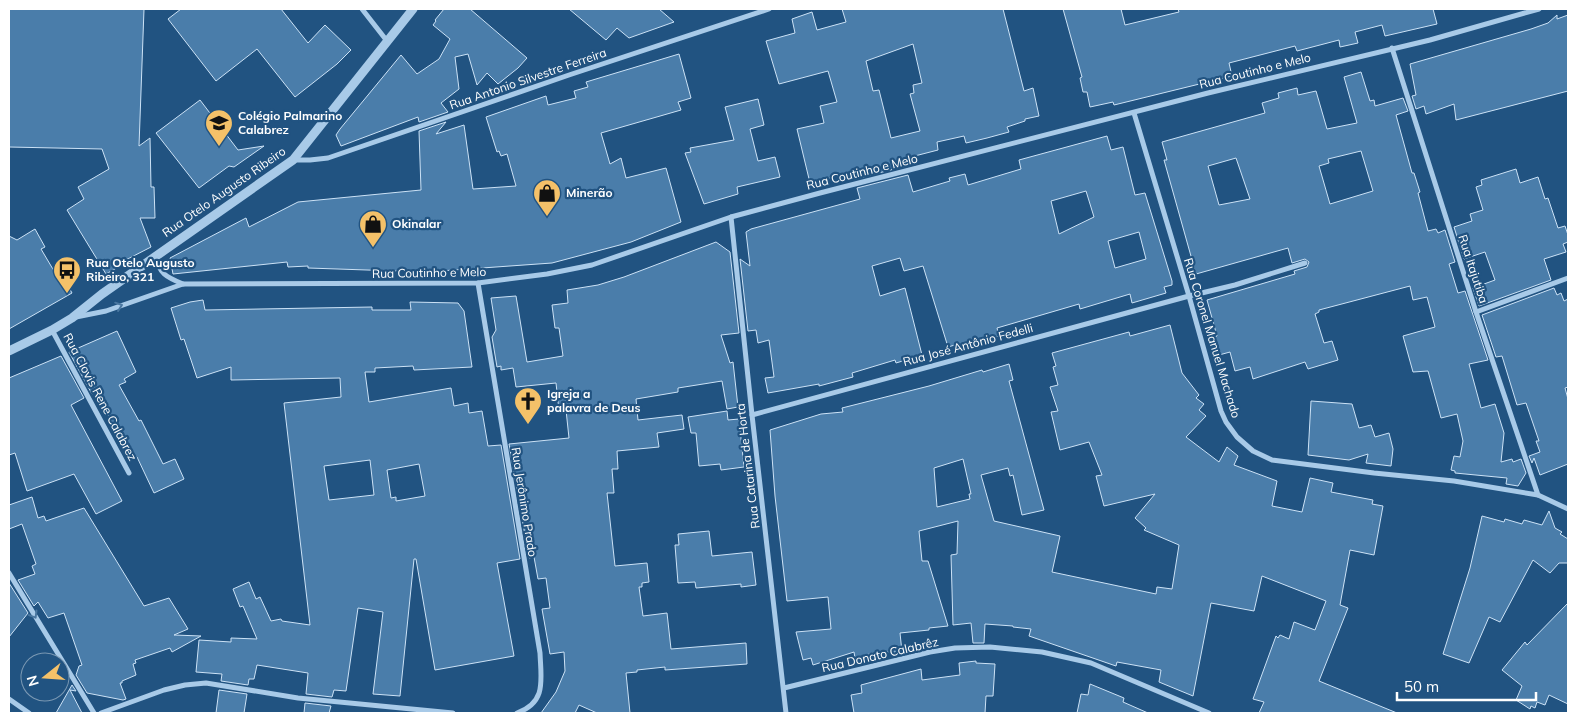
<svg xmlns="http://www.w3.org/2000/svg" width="1577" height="722" font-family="Mulish,sans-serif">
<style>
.building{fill:#4a7daa;stroke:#cce2f6;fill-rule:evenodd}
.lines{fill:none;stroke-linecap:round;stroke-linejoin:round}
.minor{stroke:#a8cae8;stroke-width:5}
.tertiary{stroke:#a8cae8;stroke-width:9}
.oneway{stroke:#4a77a0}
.labels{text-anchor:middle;stroke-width:4.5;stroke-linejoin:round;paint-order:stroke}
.street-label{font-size:12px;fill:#fff;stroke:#215381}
.poi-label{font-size:12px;font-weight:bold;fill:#fff;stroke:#215381;text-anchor:start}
</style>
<rect width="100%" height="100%" fill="#215381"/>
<g class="building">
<path d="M9 9H144L139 146 150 138 151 187H154L155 218H140L151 247 118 264 120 266 106 274 67 210 84 199 78 187 109 169 102 149 9 147Z"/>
<path d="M181 9H281L308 43 325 25 351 50 337 64 295 97 257 49 216 81 168 19Z"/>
<path d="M444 9H470L527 58 518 68 498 84 487 73 477 85 468 54 455 57 459 89 441 103 448 112 419 122 418 117 341 146 336 135 340 129 401 55 417 74 439 59 450 39 433 25 436 21 435 20Z"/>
<path d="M569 9H659L674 22 629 38 617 28 606 40Z"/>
<path d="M842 9H1003L1024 91 1033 88 1039 116 1025 119V121L1007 127 1009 132 987 138 966 143 964 136 937 142 938 150 903 159 906 166 855 179 853 172 810 183 797 129 824 123 820 106 837 102 828 71 779 84 766 41 795 33 792 19 812 12 817 30 846 22ZM913 44 922 83 913 85 914 93 910 94 920 131 891 138 879 90 873 91 866 61Z"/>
<path d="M1063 9H1121L1125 25 1179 12 1178 9H1433L1437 24 1385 36 1382 25 1355 32 1358 43 1340 47 1339 40 1297 51 1295 46 1229 63 1232 76 1114 105 1113 102 1090 107 1087 92H1083L1080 78 1082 77Z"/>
<path d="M1557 15V19L1568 15V91L1456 120 1454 104 1426 114 1424 106 1416 109 1412 96 1416 95 1410 64 1531 29 1548 23Z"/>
<path d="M679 54 691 98 678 102 681 110 601 133 610 164 621 158 626 178 666 168 681 222 631 242 552 263 426 272 308 268V266L288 267 287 262 173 274 170 258 246 218 249 227 298 202 421 190 419 131 446 122 436 134 464 125 473 189 516 186 507 154 501 156 499 151 497 152 486 117 546 96 548 105 576 98 574 91 588 87 586 82Z"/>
<path d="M1361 72 1370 101 1374 100 1375 106 1403 98 1408 111 1396 115 1412 173H1414L1420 192 1418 193 1428 231 1436 229 1438 233 1445 230 1455 262 1449 264 1458 293 1465 291 1488 360 1469 364 1481 408 1495 404 1504 433 1501 462 1512 459 1513 462 1521 459 1526 473 1518 486 1506 484 1507 478 1455 473V471L1451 470 1454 456 1460 457 1463 441 1457 414 1441 418 1428 371 1413 372 1403 336 1435 327 1427 297 1413 300 1410 286 1319 310V312L1315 314 1324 343 1332 341 1338 360 1308 369 1305 362 1253 379 1250 367 1235 371 1230 352 1219 355 1214 337 1217 336 1207 300 1295 274 1294 271 1307 267 1309 262 1305 259 1292 263 1288 248 1196 274 1164 160H1167L1162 142 1265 113 1262 103 1279 98 1278 93 1297 88 1298 95 1316 91 1327 129 1357 123 1344 77ZM1361 151 1373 191 1330 204 1319 166 1329 163 1328 159ZM1236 158 1250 199 1219 205 1208 166Z"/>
<path d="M758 99 764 125 750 129 758 161 775 157 780 177 737 187 738 194 704 204 685 153 691 152 690 148 734 140 725 107Z"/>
<path d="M200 100 238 150 264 146 234 167 229 166 199 188 156 133Z"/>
<path d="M1107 136 1111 150 1123 147 1135 195 1145 193 1172 281V285L1164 287 1166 293 1132 303 1130 294 1080 309 1079 304 997 328 999 336 959 347 958 344 948 347 923 266 904 271 900 258 872 266 880 296 905 288 922 355 896 363 895 360 852 373 853 377 819 386V384L768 393 765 378 774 377 769 340 758 343 756 330 748 331 740 259 750 266 746 232 751 229 860 199 857 188 908 175 913 192 950 181 949 178 965 174 968 185 1021 169 1019 160ZM1086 191 1094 217 1059 234 1051 201ZM1139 232 1146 259 1115 268 1108 241Z"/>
<path d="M1516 169 1520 183 1538 177 1545 199 1548 198 1558 228 1565 226 1568 235V242L1563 244 1566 252 1544 259 1551 280 1479 306 1473 288 1495 280 1485 252 1464 259 1454 227 1472 221 1470 214 1483 210 1476 187 1482 185 1481 180Z"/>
<path d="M35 229 45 247 41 249 57 276 61 273 72 293 9 329V236L17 240Z"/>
<path d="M716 242 730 252 739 333 721 335 730 363 733 362 738 407 727 409 722 381 678 388V392L636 399 638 420 682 415 684 429 657 433 659 447 617 451 618 469H612L614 493H607L615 566 647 563 649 582 642 583V587H639L643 616 667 613 671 649 746 643 747 664 665 670V667L637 670V672L626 673 630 713H597L579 705 575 713H541L556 692 565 671 564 652 550 654 542 609 550 608 546 578 538 579 534 557 529 558 509 444 569 438 566 410 559 411 556 383 516 387 513 368 501 370V366L497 367 492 337 496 330 491 298 516 296 527 362 563 356 559 328H555L552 305 568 303 567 290 598 285 624 277Z"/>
<path d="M1554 288 1557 295 1561 293 1564 301 1568 299V387L1565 388 1568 399V464L1540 475 1534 458 1532 463 1529 456 1540 452 1536 441H1539L1526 403 1517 405 1502 356 1496 357 1482 315Z"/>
<path d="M203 300 205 310 372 307V310H411L410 302 458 303 464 311 472 367 414 370 413 366 375 368V372H365L369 402 451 388 454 406 468 403 469 413 482 411 488 446 501 445 520 559 497 563 514 656 435 670 416 559H414L400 696 373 694 383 612 358 608 346 691 334 690 332 697 306 694 308 673 257 665 254 679H249L248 685 221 681 222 674 196 672 199 640 231 642V638L257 639 243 606 240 607 233 589 249 582 256 599 260 597 271 621 281 619 282 621 310 625 284 403 341 397 340 378 231 380V367L197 378 184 339 181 340 171 308 190 302ZM370 460 374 495 329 500 324 466ZM419 464 425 496 396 501V497L391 498 387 470Z"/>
<path d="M1170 325 1182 373 1199 395 1196 398 1204 404 1199 410 1206 416 1186 437 1219 462 1227 447 1238 456 1234 465 1277 481 1272 506 1302 512 1310 478 1333 483 1331 492 1373 500 1372 504 1383 506 1374 555 1350 550 1340 605 1348 608 1319 681 1397 713H1259L1264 702 1253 699 1276 636 1278 638 1280 635 1289 639 1294 622 1315 630 1326 601 1262 576 1254 611 1211 603 1193 696 1159 682 1161 670 1117 662 1116 666 1029 636 1031 629 1013 627V626L985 624 984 643H973L971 623 953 625 951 555 957 554 958 521 919 531 922 561H928L948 626 929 628V630L900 633 902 652H877L855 658 854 652 813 665 811 658 803 660 796 632 831 629 828 597 787 601 775 496 770 430 821 414 843 412 842 408 929 386 982 370 983 372 1009 364 1013 380 1009 381 1044 510 1022 515 1013 475 1010 476 1008 468 981 475 994 521 1060 536 1052 572 1156 594 1157 587 1172 589 1179 545 1144 530 1146 528 1135 518 1155 494 1104 506 1096 476 1102 475 1089 442 1060 450 1051 412 1058 411 1050 387 1058 385 1053 367 1056 366 1052 353 1129 332 1130 336ZM963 459 971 494H969L970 499 937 507 934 468Z"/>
<path d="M117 331 136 372 124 379 126 382 119 385 139 421 141 420 163 464 175 459 184 479 154 493 137 457 131 459 96 392 92 394 69 352Z"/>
<path d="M61 356 84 398 71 405 122 501 96 514 74 474 27 491 15 453 9 455V378Z"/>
<path d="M1311 401 1352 404 1359 428 1371 425 1375 437 1389 433 1393 449 1391 466 1366 463 1368 454 1349 460 1308 455Z"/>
<path d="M727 411 728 420 739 419 744 467 721 470 720 464 699 466 696 433H691L688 417Z"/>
<path d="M32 497 38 518 44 516 46 521 84 508 144 606 169 598 188 629 174 635 201 636 172 652 170 648 135 660 136 663 133 664 136 675 122 681V683H120L126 699 123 700 87 693 76 675 79 666 82 665 64 613 48 618 38 602 34 606 18 580 35 574 32 566 36 564 22 524 9 529V505Z"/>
<path d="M1549 511 1555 528 1562 532 1560 534 1568 539V563H1559L1550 573 1533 560 1500 622 1489 617 1469 663 1443 654 1470 568 1482 516 1504 522 1505 519 1522 524 1524 520 1542 525Z"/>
<path d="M709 531 712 556 752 552 756 585 741 587V584L696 588 695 582 678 583 675 545H679L678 534Z"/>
<path d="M9 583 28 613 9 637Z"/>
<path d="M1568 603V704L1549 695 1545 705 1537 702 1535 708 1531 706 1530 709 1516 700 1522 686 1502 670 1525 642 1527 645Z"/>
<path d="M976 661V663L995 664 993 696H986L985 713H854L851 695 862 693 861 685 921 669 922 680 960 675 959 663Z"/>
<path d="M1090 684 1124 698 1123 702 1148 713H1077L1081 694 1088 695Z"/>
<path d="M72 685 76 691 70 690 82 713H56Z"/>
<path d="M219 690 247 694 244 713H216Z"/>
<path d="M305 703 331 706 329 713H304Z"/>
</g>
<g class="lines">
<g class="minor">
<path d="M362 9 387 41"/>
<path d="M1392 48 1476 312 1538 495"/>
<path d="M1134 113 1189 296 1221 411 1226 422 1237 437 1253 451 1272 460 1374 473 1454 481 1538 495 1568 509"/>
<path d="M294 160H310L328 158 569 75 769 9"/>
<path d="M731 217 752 415 786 713"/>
<path d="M156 255C159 274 166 277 183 284"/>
<path d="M478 283 540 653C541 680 547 702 517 713"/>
<path d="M1476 312 1568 278"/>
<path d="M76 317 106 311 183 284 478 283 547 274 592 265 731 217 820 193 1208 93 1430 40 1539 9"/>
<path d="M52 330 129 473"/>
<path d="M752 415 1189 296 1235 285 1305 263"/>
<path d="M9 573 94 713"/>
<path d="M784 688 930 652 955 648 990 647 1042 652 1091 663 1209 713"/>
<path d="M9 699 29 713"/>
<path d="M101 713 164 690 185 685 206 683 298 698 453 713"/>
</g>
<path class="tertiary" d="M9 351 52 330 72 318 102 294 293 160 413 9"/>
</g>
<defs><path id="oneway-chevron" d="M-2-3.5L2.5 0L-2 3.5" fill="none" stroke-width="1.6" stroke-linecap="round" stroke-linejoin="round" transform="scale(1.25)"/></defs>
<g class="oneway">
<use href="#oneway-chevron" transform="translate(119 306) rotate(-19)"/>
<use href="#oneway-chevron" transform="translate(34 615) rotate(59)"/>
</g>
<defs>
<g id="school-pin" transform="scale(1.4375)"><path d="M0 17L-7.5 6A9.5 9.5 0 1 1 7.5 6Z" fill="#f4c169" stroke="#215381"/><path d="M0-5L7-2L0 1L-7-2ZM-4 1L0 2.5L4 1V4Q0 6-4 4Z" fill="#111"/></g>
<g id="shop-pin" transform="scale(1.4375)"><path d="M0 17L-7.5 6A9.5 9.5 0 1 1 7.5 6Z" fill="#f4c169" stroke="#215381"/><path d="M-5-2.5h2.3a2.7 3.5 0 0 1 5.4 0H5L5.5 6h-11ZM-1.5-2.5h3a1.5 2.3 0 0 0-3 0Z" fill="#111"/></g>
<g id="bus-pin" transform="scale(1.4375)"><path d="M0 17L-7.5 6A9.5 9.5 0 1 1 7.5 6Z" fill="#f4c169" stroke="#215381"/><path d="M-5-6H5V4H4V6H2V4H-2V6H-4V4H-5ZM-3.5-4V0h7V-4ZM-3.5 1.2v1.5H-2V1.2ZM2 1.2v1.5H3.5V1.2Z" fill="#111"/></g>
<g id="church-pin" transform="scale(1.4375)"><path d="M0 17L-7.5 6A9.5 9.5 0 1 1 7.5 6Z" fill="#f4c169" stroke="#215381"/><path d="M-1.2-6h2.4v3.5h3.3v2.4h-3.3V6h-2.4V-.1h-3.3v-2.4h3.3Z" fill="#111"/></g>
</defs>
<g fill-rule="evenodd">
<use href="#school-pin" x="219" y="123"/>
<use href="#shop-pin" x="547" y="193"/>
<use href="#shop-pin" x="373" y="224"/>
<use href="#bus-pin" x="67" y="270"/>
<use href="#church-pin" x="528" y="401"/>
</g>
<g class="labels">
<g class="street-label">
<text transform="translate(1255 71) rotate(-14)" y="4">Rua Coutinho e Melo</text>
<text transform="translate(528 79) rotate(-19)" y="4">Rua Antonio Silvestre Ferreira</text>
<text transform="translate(862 172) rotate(-14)" y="4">Rua Coutinho e Melo</text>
<text transform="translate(224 192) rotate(-35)" y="4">Rua Otelo Augusto Ribeiro</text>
<text transform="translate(1473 269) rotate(72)" y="4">Rua Itajutiba</text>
<text transform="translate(429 273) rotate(-1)" y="4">Rua Coutinho e Melo</text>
<text transform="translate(1212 338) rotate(73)" y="4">Rua Coronel Manuel Machado</text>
<text transform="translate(968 345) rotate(-15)" y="4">Rua José Antônio Fedelli</text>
<text transform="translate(100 397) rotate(62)" y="4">Rua Clovis Rene Calabrez</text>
<text transform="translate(748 466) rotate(-97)" y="4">Rua Catarina de Horta</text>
<text transform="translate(524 502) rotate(81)" y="4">Rua Jerônimo Prado</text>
<text transform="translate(880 655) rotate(-13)" y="4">Rua Donato Calabrêz</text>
</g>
<g class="poi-label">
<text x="238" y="120">Colégio Palmarino<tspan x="238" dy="14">Calabrez</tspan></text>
<text x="566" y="197">Minerão</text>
<text x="392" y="228">Okinalar</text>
<text x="86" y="267">Rua Otelo Augusto<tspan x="86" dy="14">Ribeiro, 321</tspan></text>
<text x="547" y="398">Igreja a<tspan x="547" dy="14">palavra de Deus</tspan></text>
</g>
</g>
<rect width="1577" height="722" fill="none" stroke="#ffffff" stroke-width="20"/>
<g transform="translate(45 677) rotate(253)"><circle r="24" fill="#215381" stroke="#7a98b3"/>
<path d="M0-4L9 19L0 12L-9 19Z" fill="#f4c169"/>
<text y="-8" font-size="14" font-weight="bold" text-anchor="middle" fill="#ffffff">N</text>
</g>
<path d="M1397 692v8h139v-8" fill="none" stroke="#ffffff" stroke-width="2.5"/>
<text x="1404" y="692" font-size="15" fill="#ffffff" stroke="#215381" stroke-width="4" paint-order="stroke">50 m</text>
</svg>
